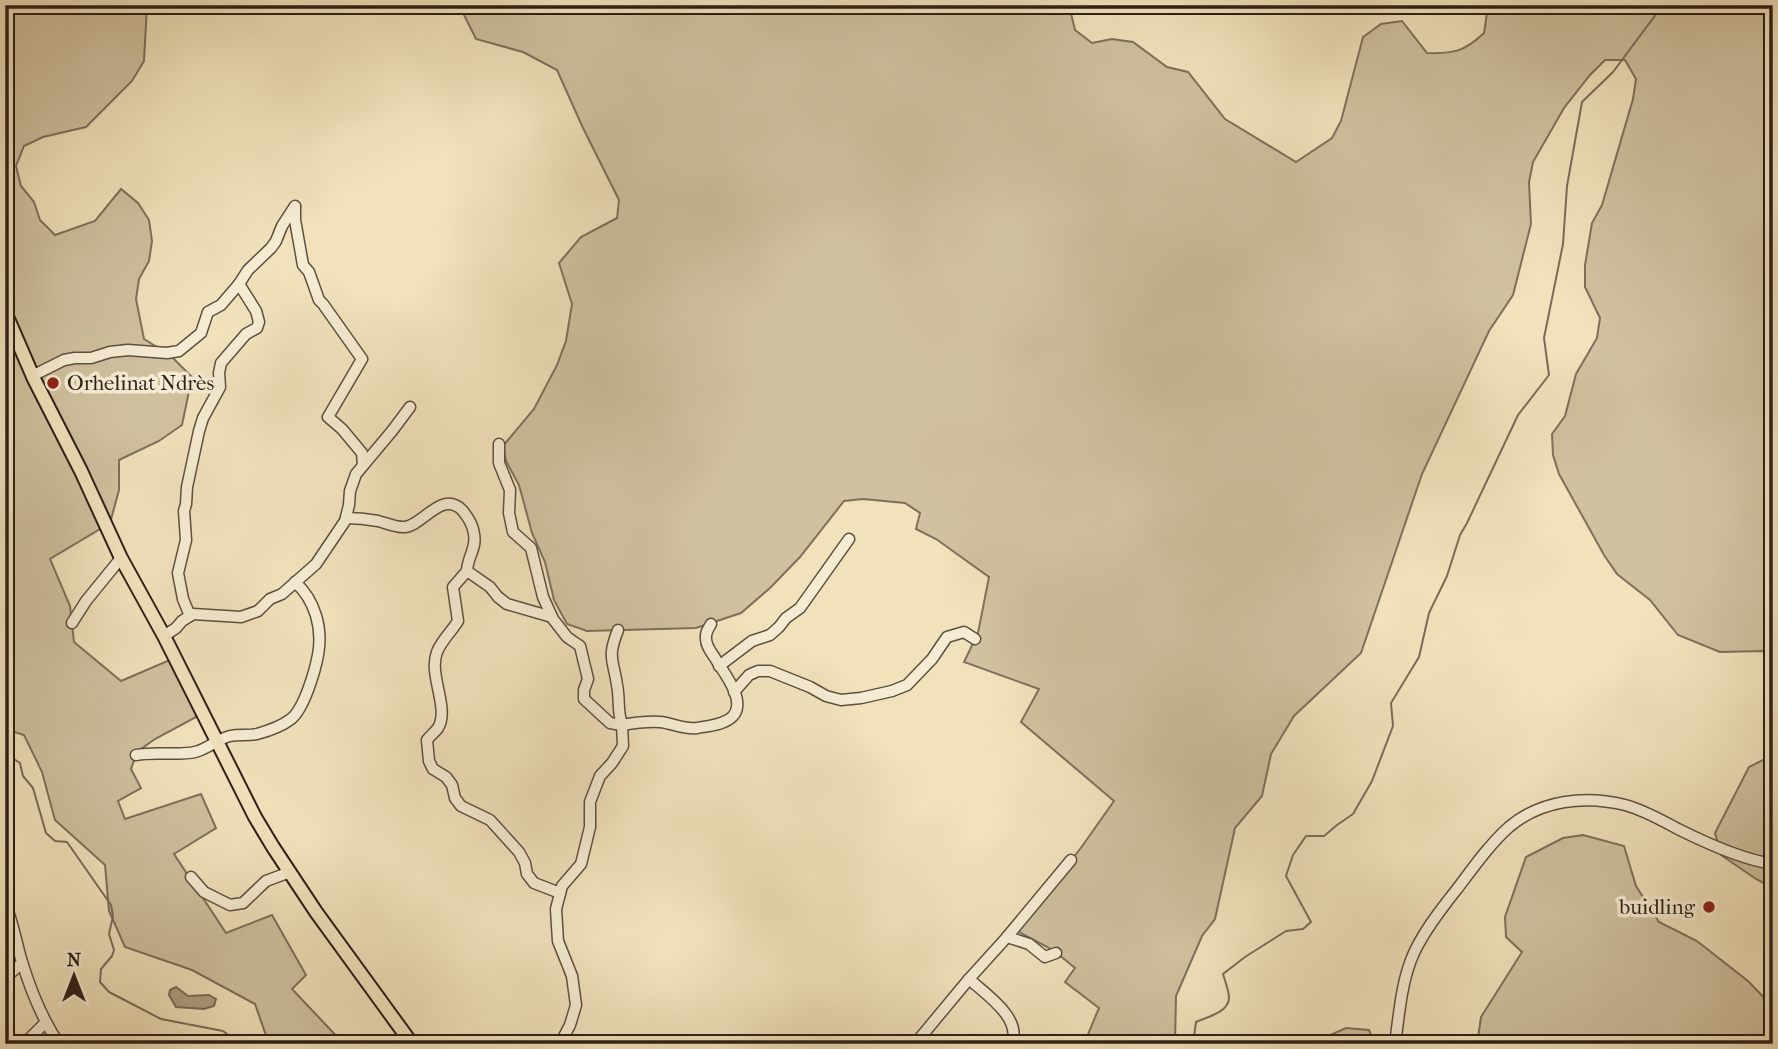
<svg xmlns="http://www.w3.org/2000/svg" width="1778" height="1049" font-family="'IM FELL French Canon',serif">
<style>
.green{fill:#d0c1a0;stroke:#7e705c;stroke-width:2}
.water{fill:#aea085;stroke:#7a6c5a;stroke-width:2}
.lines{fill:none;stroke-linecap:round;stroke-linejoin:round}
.stream{stroke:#7a6c5a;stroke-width:2}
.minor-casing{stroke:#5d5042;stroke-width:13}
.major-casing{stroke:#2c1f19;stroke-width:16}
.minor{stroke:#f6ecd3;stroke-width:10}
.major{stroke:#f1e2bc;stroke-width:12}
.poi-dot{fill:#8f2418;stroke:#f6ecd3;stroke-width:2.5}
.labels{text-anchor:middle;stroke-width:7;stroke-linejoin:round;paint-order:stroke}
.poi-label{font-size:21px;fill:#2c1f19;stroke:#f6ecd3;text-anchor:start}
</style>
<rect width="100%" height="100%" fill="#f1e2bc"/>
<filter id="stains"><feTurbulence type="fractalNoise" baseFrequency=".00286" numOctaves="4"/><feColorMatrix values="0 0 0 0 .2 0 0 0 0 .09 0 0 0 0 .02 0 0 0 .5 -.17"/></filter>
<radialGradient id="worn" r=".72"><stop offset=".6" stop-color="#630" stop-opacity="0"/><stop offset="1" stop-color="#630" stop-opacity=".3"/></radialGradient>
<g class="green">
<path d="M5 5H147L144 61 132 81 86 127 43 137 24 146 16 166 21 186 34 202 40 220 55 235 95 221 121 189 138 203 149 220 152 241 149 261 139 279 136 299 144 339 171 356 192 377 182 425 159 441 119 460V490L110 523 50 559 70 606 74 642 121 681 179 656 209 710 155 739 137 752 131 769 141 788 118 801 125 819 201 794 216 828 174 854 226 933 272 915 306 975 292 989 344 1044H269L255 1004 192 970 125 947 109 911 105 865 55 820 42 772 24 735 5 729Z"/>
<path d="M459 5H1069L1075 30 1092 43 1112 39 1133 42 1167 67 1188 72 1225 119 1296 162 1332 138 1341 121 1363 37 1381 24 1402 21 1427 53C1454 54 1465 51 1484 33L1487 13 1480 5H1773V654L1763 651 1720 652 1678 635 1650 600 1617 574 1604 555 1559 474 1553 455 1552 434 1565 416 1576 374 1597 338 1600 318 1585 287V265L1592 223 1602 205 1633 99 1636 79 1625 60H1605L1590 75 1564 108 1533 162 1529 182 1531 224 1513 295 1489 331 1422 474 1361 653 1294 716 1271 754 1262 796 1235 828 1215 919 1202 936 1176 996 1175 1044H1084L1099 1008 1065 982 1075 968 1053 950 1017 931 1083 845 1114 801 1021 722 1039 689 964 662 978 633 989 577 936 539 916 529 920 513 905 503 863 499 844 501 800 557 770 588 741 613 696 628 587 631 567 624 554 600 545 562 532 533 519 485 506 461 503 446 534 409 557 365 566 341 572 304 559 263 581 237 617 218 619 200 583 128 557 70 523 52 476 39Z"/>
<path d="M1773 755V888L1756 879 1721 855 1715 833 1749 767Z"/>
<path d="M1583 835 1624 846 1636 886 1659 922 1697 941 1748 981 1773 1007V1044H1470L1478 1038 1481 1017 1522 952 1506 937 1505 917 1526 857 1563 838Z"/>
<path d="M1346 1028 1369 1030 1375 1044H1321L1328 1036Z"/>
</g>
<path class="water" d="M176 987 188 996 209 995 216 999 214 1006 204 1009 176 1007 169 995 170 990Z"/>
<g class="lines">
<g class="stream">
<path d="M5 757H11L20 763 23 776 33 788 46 833 55 841 67 842 111 905 113 916 109 934 114 950 112 956 101 969 100 982 109 992 161 1019 223 1031 240 1044"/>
<path d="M1193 1044 1196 1022C1207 1017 1229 1012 1229 998 1229 991 1225 981 1223 974L1245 957 1286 931 1303 929 1311 922 1286 876 1293 855 1306 836H1324L1337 825 1353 814 1372 781 1393 726 1391 703 1419 657 1429 613 1447 576 1460 535 1467 523 1518 415 1549 375 1544 338 1563 244 1567 186 1582 102 1613 72 1663 5"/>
</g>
<g class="minor-casing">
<g id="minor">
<path d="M295 207V220L303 265 309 272 319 300 323 304 362 359 328 417 342 429 362 453 363 465"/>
<path d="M32 376 64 360 75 358H91L110 352 128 350 167 353 179 351 201 333 208 312 221 305 239 284 248 270 271 248 276 241 282 226 295 206"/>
<path d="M499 444V463L510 490 509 513 513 532 531 548 543 597 553 619 567 637 580 646 588 679 584 690V699L610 723 622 725 623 746 612 763 600 776 590 802V827L581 864 562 886 556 909 558 941 572 976 576 1005 570 1025 560 1044"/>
<path d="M346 518C357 518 367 519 378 521 386 523 397 528 405 527 423 525 442 490 462 510 468 517 473 525 474 534 477 548 467 558 467 571L490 587 498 597 507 604 552 617"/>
<path d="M467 571 453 587 458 621C452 631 441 641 437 652 428 675 450 708 438 728 435 732 430 736 427 740L429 761 433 769 446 777 452 785 455 798 461 806 490 820 519 852 525 863 527 874 534 883 560 893"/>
<path d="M190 616 183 599 178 573 186 540 184 511 186 504 187 487 199 431 203 418 220 387 219 373 221 363 246 334 257 328 259 322 256 311 239 284"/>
<path d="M72 623 86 601 121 558"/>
<path d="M618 630C607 658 613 658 617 685 620 700 617 710 622 725 634 723 647 721 660 722 672 723 684 730 697 728 707 726 725 725 733 716 747 700 723 672 715 658 711 652 706 646 706 639 705 633 708 629 711 624"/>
<path d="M164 636 176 628 182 621 193 614 241 617 258 611 270 599 282 594 316 564 345 521 349 505 350 491 356 474 392 431 410 407"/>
<path d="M719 666 752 641 770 635 779 627 786 618 800 608 849 539"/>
<path d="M734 692 749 675 758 671H770L810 687 826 696 841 700 861 698 892 691 907 685 932 659 947 637 964 632 975 639"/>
<path d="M136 755C156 751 177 756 195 752 208 749 217 739 230 736 239 734 248 736 257 734 268 731 282 726 291 719 304 709 315 671 318 655 323 628 315 600 295 582"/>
<path d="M191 877 204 892 230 905 243 903 266 881 290 872"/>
<path d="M5 903C13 922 16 942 22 962 31 991 42 1019 59 1044"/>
<path d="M1007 937 1029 944 1045 957 1056 953"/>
<path d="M5 978 22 963"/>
<path d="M969 979C984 993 1024 1019 1011 1044"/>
<path d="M24 1044 45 1023"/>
<path d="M915 1044 969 979 1007 937 1071 860"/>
<path d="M1395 1044C1399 1016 1401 986 1411 960 1420 936 1441 909 1457 889 1473 868 1489 845 1509 827 1541 800 1585 795 1625 805 1644 810 1661 820 1678 829 1704 842 1745 860 1773 864"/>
</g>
</g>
<g class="major-casing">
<path id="major" d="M5 312 34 379 81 471 121 558 164 636 255 817 273 847 316 912 412 1044"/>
</g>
<use href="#minor" class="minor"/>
<use href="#major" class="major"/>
</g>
<g class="poi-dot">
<circle cx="53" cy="383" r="7"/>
<circle cx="1709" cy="907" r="7"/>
</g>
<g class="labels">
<g class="poi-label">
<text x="67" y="390">Orhelinat Ndrès</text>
<text x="1695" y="914" text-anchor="end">buidling</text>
</g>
</g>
<rect width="1778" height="1049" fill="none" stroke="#f1e2bc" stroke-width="28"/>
<rect x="7" y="7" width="1764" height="1035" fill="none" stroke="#2c1f19" stroke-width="3.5"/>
<rect x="14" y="14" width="1750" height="1021" fill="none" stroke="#2c1f19" stroke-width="2"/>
<g transform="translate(74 976)" stroke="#f6ecd3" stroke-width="5" paint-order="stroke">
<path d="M0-5L12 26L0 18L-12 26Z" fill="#2c1f19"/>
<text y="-10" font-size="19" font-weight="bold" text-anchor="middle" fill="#2c1f19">N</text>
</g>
<rect width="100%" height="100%" filter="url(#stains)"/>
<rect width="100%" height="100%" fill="url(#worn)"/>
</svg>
